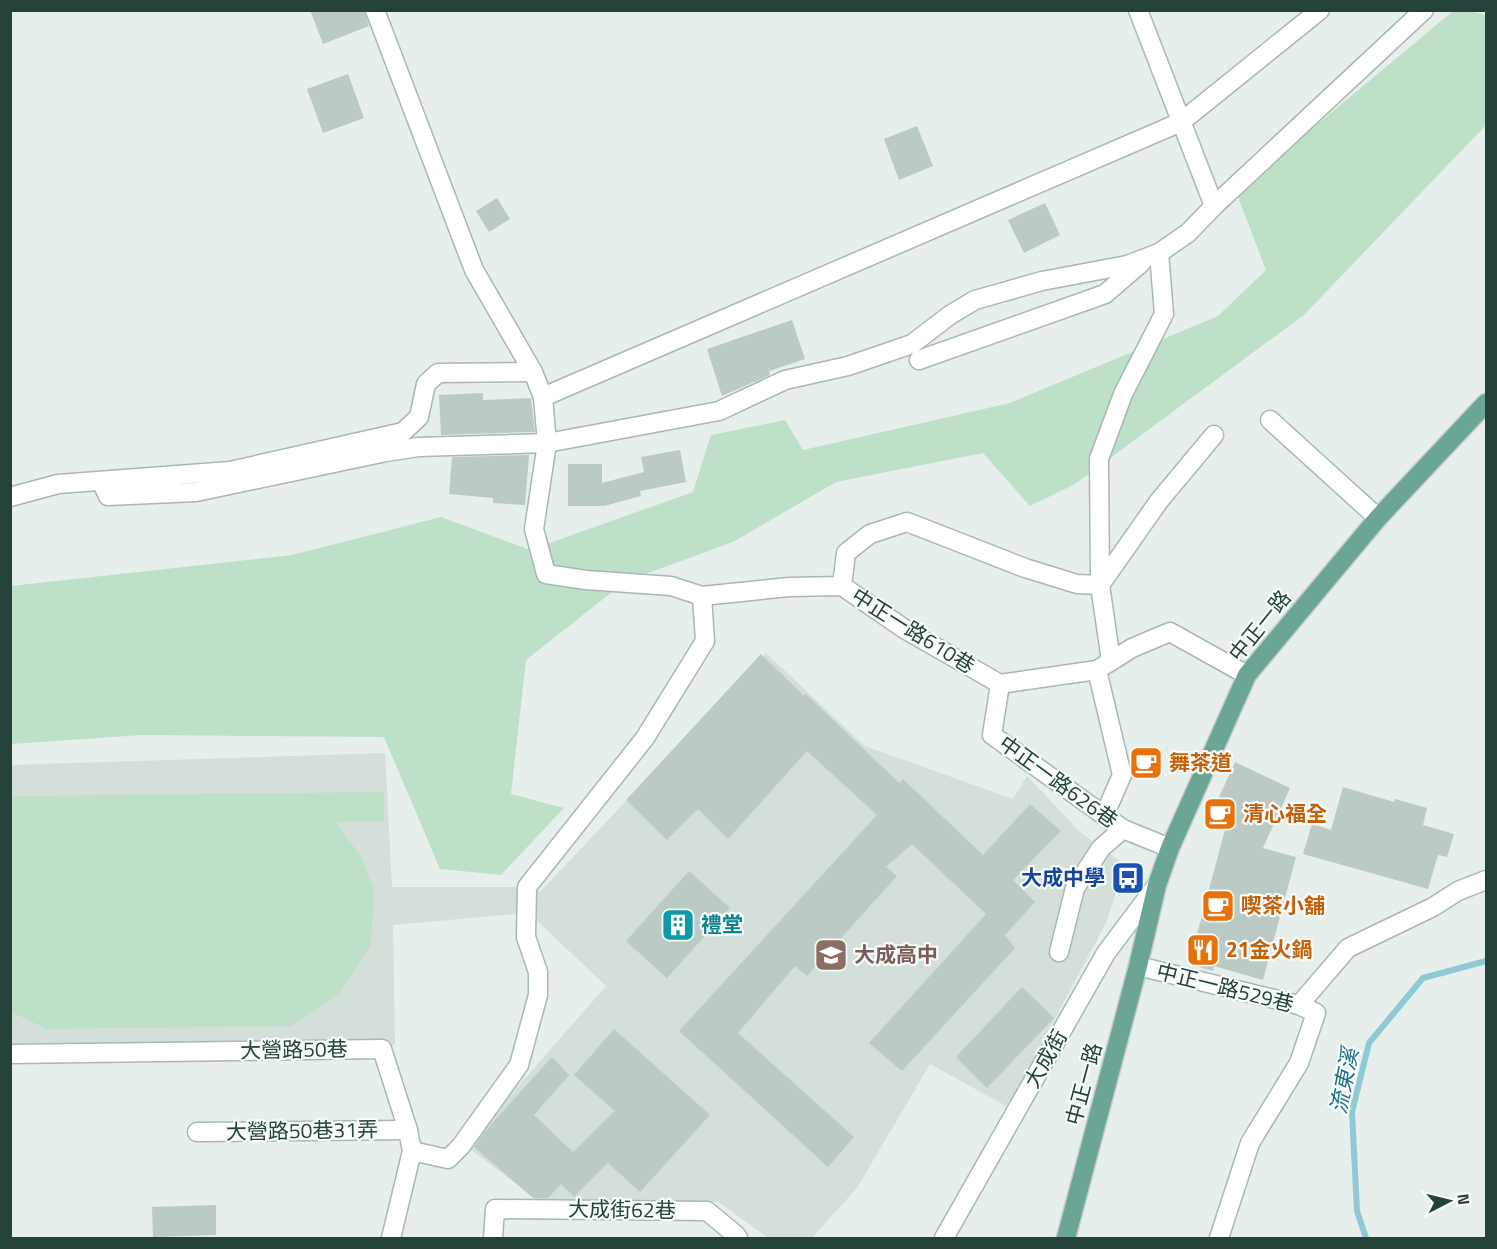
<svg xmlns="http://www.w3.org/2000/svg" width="1497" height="1249" font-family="'Titillium Web','Noto Sans TC',sans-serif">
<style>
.built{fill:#d4dfda}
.green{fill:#bfe0c8}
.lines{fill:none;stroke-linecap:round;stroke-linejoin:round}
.stream{stroke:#8ec9d4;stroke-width:6}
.building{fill:#bbcac4}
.minor-casing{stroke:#a8b8b2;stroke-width:21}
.major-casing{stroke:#c2cac8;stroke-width:21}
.minor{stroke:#fff;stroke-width:18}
.major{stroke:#6aa596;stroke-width:18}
.labels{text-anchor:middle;stroke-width:4.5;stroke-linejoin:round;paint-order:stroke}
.street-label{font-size:21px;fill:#24423a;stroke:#f7fbf9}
.food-label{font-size:21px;font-weight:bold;fill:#c56008;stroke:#f7fbf9;text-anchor:start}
.transit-label{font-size:21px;font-weight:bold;fill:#164399;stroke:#f7fbf9;text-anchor:end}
.culture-label{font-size:21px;font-weight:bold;fill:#0d838f;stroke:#f7fbf9;text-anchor:start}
.education-label{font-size:21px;font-weight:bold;fill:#785e54;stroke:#f7fbf9;text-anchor:start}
.water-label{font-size:22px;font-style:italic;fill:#1c6f80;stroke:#f7fbf9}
</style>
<rect width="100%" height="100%" fill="#e6efeb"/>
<g class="built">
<path d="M766 653 865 746 1013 799 1027 776 1080 832 1125 865 1106 923 1008 1107 930 1064 857 1188 812 1238H768L719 1202 543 1204 466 1146 606 986 529 913V889L540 892Z"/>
<path d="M385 753 392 887H525L526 913 393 925 395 1045 11 1043 10 765Z"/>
</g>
<g class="green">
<path d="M1453 11H1470L1486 15V125L1304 315 1075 484 1030 506 983 453 836 482 733 542 626 581 526 660 511 794 564 808 501 875 440 869 384 737 142 735 11 744V586L292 555 441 517 530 550 693 492 711 435 785 420 803 450 1010 403 1218 316 1266 270 1236 192Z"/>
<path d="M384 792V821L336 822 362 858 374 891 371 944 339 995 291 1026 47 1029 11 1012V796Z"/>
</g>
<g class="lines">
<path class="stream" d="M1366 1238 1357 1211 1352 1112 1369 1043 1423 978 1486 961"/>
</g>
<g class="building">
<path d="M310 10H364L369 26 323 44Z"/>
<path d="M348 74 364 118 323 133 307 89Z"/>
<path d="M917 126 933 166 899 180 884 139Z"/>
<path d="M497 198 510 219 489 232 476 211Z"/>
<path d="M1045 203 1060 235 1024 253 1008 220Z"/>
<path d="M792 320 805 359 769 371 770 375 722 396 707 349Z"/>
<path d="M483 393V400L531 398 535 432 441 435 439 395Z"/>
<path d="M680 450 686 482 640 491 641 496 604 506H568V464H602V483L644 472 641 457Z"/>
<path d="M529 455 525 505 493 503V498L449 494 452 457Z"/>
<path d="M761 654 804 696 806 694 899 783 903 779 983 855 1030 804 1061 831 1013 880 1035 902 1005 935 1015 948 902 1071 869 1043 986 914 912 844 886 867 897 876 807 976 795 966 738 1033 854 1137 828 1167 679 1031 877 815 807 751 728 839 698 809 667 840 626 800Z"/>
<path d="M1235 762 1290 788 1263 848 1296 857 1263 980 1214 966 1213 971 1189 964 1226 826 1209 819Z"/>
<path d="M1343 787 1394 802 1395 799 1427 808 1423 825 1454 834 1447 857 1438 855 1428 889 1303 854 1312 824 1331 830Z"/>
<path d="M689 871 730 908 667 978 626 941Z"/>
<path d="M1022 987 1054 1018 987 1088 956 1057Z"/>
<path d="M614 1029 710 1115 640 1192 608 1163 574 1197 561 1184 548 1198H533L474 1147 485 1131 552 1057 569 1075 534 1115 573 1152 615 1111 574 1075Z"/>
<path d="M216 1205V1235L153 1237 152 1207Z"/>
</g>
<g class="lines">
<g class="minor-casing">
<g id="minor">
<path d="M375 10 474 270 533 372 543 397 547 443 534 529 546 574 586 580 671 586 702 596 789 587 842 586 906 630 1000 684 1097 670 1132 648 1170 632 1247 675"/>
<path d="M1138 10 1214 206"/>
<path d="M919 360 1105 294 1141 263"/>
<path d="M543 397 1181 122 1320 10"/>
<path d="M1270 420 1378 518"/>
<path d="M101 481 108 496 196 492 386 452 418 447 547 443 719 411 785 380 848 366 912 344 950 315 975 300 1042 281 1127 265 1159 253 1188 233 1214 206 1424 10"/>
<path d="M10 497 58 484 230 471 403 432 419 417 426 384 438 373 533 372"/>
<path d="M842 586 846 553 870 534 907 522 1025 568 1077 584 1100 585 1159 501 1214 435"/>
<path d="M1111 661 1100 585 1099 459 1123 394 1164 314 1159 253"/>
<path d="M1097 670 1122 775 1104 816"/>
<path d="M1000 684 992 735 1123 829 1170 848"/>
<path d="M1059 952 1075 888 1101 848 1123 829"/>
<path d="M1138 966 1299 1005 1316 1013 1299 1063 1250 1143 1219 1238"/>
<path d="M1299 1005 1348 948 1433 907 1458 891 1486 880"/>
<path d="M10 1054 382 1049 408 1130 412 1151 391 1238"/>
<path d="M197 1132 408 1130"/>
<path d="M412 1151 448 1159 461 1146 519 1065 538 995V972L526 937 527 887 645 738 705 641 702 596"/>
<path d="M493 1238 495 1209 707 1211 736 1235 738 1238"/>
<path d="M944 1238 1106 953 1157 885"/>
</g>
</g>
<g class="major-casing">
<path id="major" d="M1066 1238 1138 966 1157 885 1170 848 1247 675 1378 518 1486 403"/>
</g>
<use href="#minor" class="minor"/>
<use href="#major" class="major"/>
</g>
<defs>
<g id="cafe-square" transform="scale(1.725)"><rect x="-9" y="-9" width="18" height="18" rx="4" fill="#e8710a" stroke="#f7fbf9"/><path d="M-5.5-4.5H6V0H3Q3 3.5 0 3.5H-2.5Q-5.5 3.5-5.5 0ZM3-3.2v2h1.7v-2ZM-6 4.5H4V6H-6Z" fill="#fff"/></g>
<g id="bus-square" transform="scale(1.725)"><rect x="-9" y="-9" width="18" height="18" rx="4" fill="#1a4fb4" stroke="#f7fbf9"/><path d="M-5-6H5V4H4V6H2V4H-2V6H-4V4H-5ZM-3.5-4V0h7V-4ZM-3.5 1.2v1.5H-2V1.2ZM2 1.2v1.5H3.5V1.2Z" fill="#fff"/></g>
<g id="building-square" transform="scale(1.725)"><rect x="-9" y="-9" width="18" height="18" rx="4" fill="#0f9aa8" stroke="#f7fbf9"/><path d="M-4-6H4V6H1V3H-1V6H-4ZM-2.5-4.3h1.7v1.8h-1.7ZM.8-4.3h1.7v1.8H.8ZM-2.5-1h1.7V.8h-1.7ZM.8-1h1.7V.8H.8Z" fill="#fff"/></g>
<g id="restaurant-square" transform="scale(1.725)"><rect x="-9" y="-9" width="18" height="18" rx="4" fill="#e8710a" stroke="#f7fbf9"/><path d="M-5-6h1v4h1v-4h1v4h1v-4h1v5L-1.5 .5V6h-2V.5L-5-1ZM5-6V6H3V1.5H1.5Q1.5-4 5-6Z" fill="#fff"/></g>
<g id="school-square" transform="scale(1.725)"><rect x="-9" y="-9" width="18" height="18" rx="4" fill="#8d6e63" stroke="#f7fbf9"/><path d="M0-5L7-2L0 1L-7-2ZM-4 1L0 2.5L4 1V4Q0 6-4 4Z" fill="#fff"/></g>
</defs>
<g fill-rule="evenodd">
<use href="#cafe-square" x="1146" y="763"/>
<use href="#cafe-square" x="1220" y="814"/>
<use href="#bus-square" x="1128" y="878"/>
<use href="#cafe-square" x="1218" y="906"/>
<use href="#building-square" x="678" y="925"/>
<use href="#restaurant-square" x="1203" y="950"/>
<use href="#school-square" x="831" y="955"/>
</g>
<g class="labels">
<g class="street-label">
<text transform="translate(1260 626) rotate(-51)" y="7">中正一路</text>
<text transform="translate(913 631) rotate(32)" y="7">中正一路610巷</text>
<text transform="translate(1058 782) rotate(36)" y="7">中正一路626巷</text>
<text transform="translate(1225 988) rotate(14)" y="7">中正一路529巷</text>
<text transform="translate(294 1050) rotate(-1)" y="7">大營路50巷</text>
<text transform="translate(1046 1059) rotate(-60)" y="7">大成街</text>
<text transform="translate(1084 1084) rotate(-75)" y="7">中正一路</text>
<text transform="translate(302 1131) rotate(-1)" y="7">大營路50巷31弄</text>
<text transform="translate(622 1210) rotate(1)" y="7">大成街62巷</text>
</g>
<g class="food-label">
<text x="1169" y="770">舞茶道</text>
<text x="1243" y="821">清心福全</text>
<text x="1241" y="913">喫茶小舖</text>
<text x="1226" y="957">21金火鍋</text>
</g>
<g class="transit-label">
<text x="1105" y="885">大成中學</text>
</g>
<g class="culture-label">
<text x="701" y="932">禮堂</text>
</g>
<g class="education-label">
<text x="854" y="962">大成高中</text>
</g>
<g class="water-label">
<text transform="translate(1344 1081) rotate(-79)" y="8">流東溪</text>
</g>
</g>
<rect width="1497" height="1249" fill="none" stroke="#24423a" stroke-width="24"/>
<g transform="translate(1449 1201) rotate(83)" stroke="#f7fbf9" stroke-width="4.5" paint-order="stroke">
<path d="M0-4.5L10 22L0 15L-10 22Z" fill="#24423a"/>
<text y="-9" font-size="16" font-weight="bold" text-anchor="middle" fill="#24423a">N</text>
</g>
</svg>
